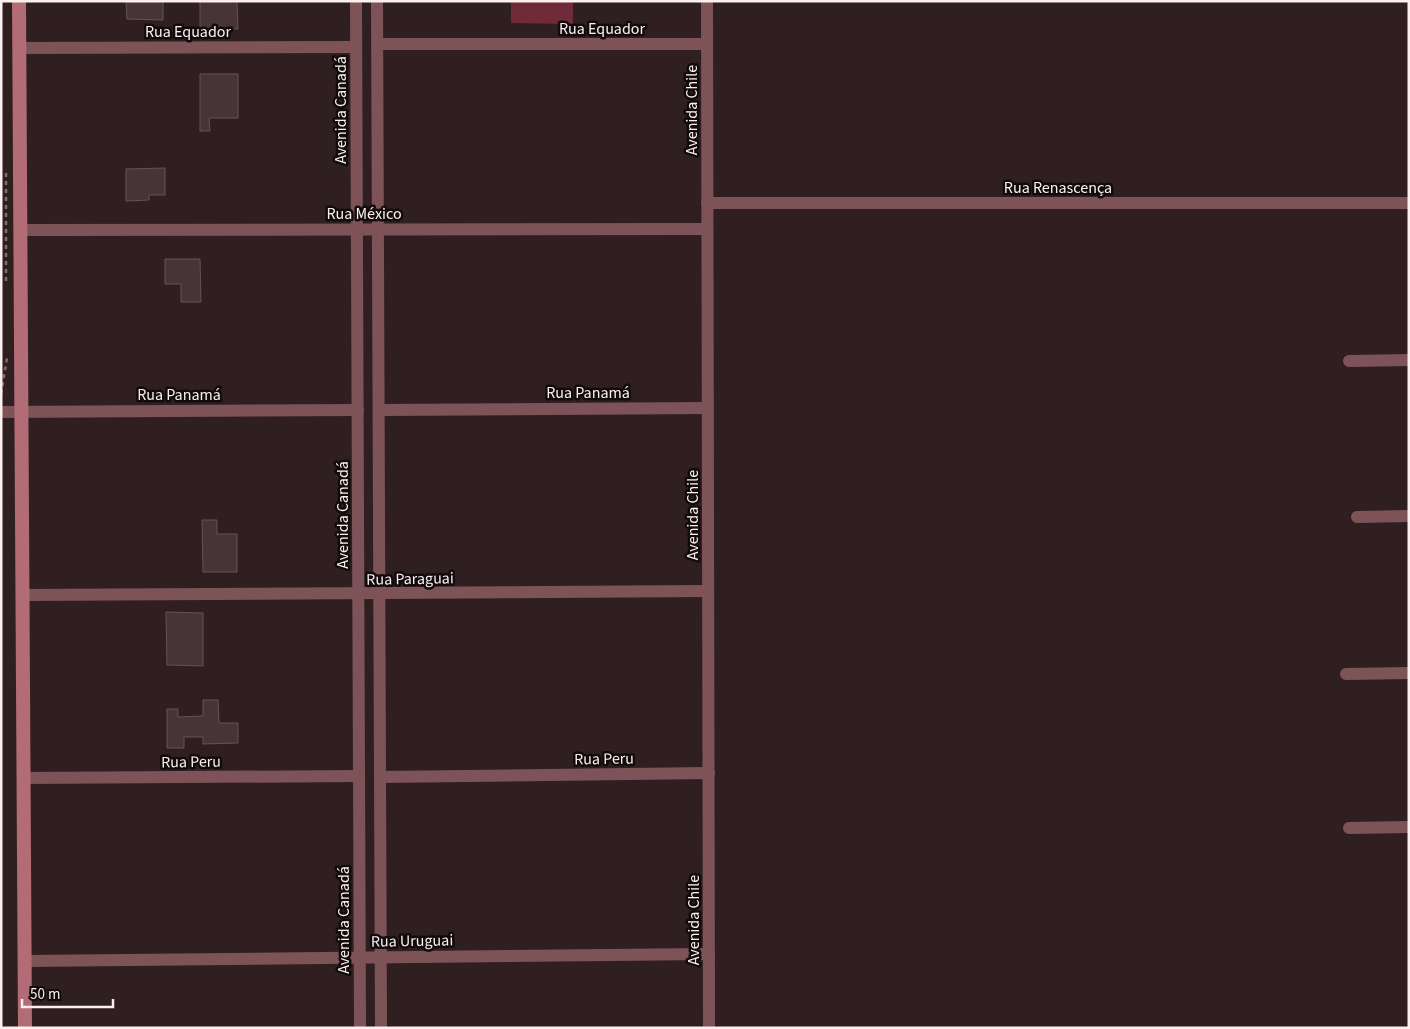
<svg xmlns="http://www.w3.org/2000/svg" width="1410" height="1029" font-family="'Source Sans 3',sans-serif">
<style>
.green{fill:#712b38}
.building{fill:#463436;stroke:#665354}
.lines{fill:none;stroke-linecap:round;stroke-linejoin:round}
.path{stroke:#7c6d6f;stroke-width:2.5;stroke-dasharray:4 4;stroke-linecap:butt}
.minor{stroke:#7e5358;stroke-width:12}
.secondary{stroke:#b16c75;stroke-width:14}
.labels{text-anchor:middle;stroke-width:5;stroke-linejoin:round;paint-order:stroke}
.street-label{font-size:16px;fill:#fbeff0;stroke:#120b0c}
</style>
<rect width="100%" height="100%" fill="#301f21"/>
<path class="green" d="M511 1H573V24L511 23Z"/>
<g class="building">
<path d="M126 1H163V20L127 19Z"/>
<path d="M200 1H237L238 29 200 28Z"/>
<path d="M200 74H238V118H209L210 131H200Z"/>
<path d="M165 168V195H149V200L126 201V169Z"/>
<path d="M165 259H200L201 302H181V284H165Z"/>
<path d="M202 520H217V534H237V572H203Z"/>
<path d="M166 612 203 613V666L167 665Z"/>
<path d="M203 700H218L219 723H238V743L203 744V737H184V748H167V709H178V717L203 716Z"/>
</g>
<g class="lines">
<g class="path">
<path d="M6 173V283"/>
<path d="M1 394 7 358"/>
</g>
<g class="minor">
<path d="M356 1 360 1028"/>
<path d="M377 1 381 1028"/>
<path d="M707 1 709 1028"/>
<path d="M378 44H707"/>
<path d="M19 48 356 47"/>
<path d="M707 203H1409"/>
<path d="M20 230 707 229"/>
<path d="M1349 361 1409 360"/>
<path d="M379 410 708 408"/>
<path d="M1 412 358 410"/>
<path d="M1357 517 1409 516"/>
<path d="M23 595 708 591"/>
<path d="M1346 674 1409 673"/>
<path d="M380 777 709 773"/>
<path d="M24 778 359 776"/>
<path d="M1349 828 1409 827"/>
<path d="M25 961 709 954"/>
</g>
<path class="secondary" d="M19 1 25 1028"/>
</g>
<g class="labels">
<g class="street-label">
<text x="602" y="34">Rua Equador</text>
<text x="188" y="37">Rua Equador</text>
<text transform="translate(340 110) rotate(-90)" y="6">Avenida Canadá</text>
<text transform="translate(691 110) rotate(-90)" y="6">Avenida Chile</text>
<text x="1058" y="193">Rua Renascença</text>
<text x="364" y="219">Rua México</text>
<text x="588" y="398">Rua Panamá</text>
<text x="179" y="400">Rua Panamá</text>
<text transform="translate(342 515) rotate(-90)" y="6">Avenida Canadá</text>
<text transform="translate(692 515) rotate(-90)" y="6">Avenida Chile</text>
<text transform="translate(410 578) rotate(-1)" y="6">Rua Paraguai</text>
<text transform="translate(604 758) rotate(-1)" y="6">Rua Peru</text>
<text transform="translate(191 761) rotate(-1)" y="6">Rua Peru</text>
<text transform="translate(343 920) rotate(-90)" y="6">Avenida Canadá</text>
<text transform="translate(693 920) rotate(-90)" y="6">Avenida Chile</text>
<text transform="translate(412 940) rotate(-1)" y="6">Rua Uruguai</text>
</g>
</g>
<rect width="1410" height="1029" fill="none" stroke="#fbeff0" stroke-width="5"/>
<path d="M22 999v8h91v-8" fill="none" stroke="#fbeff0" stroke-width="2.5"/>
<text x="30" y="999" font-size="15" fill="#fbeff0" stroke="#120b0c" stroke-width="4" paint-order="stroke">50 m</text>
</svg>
